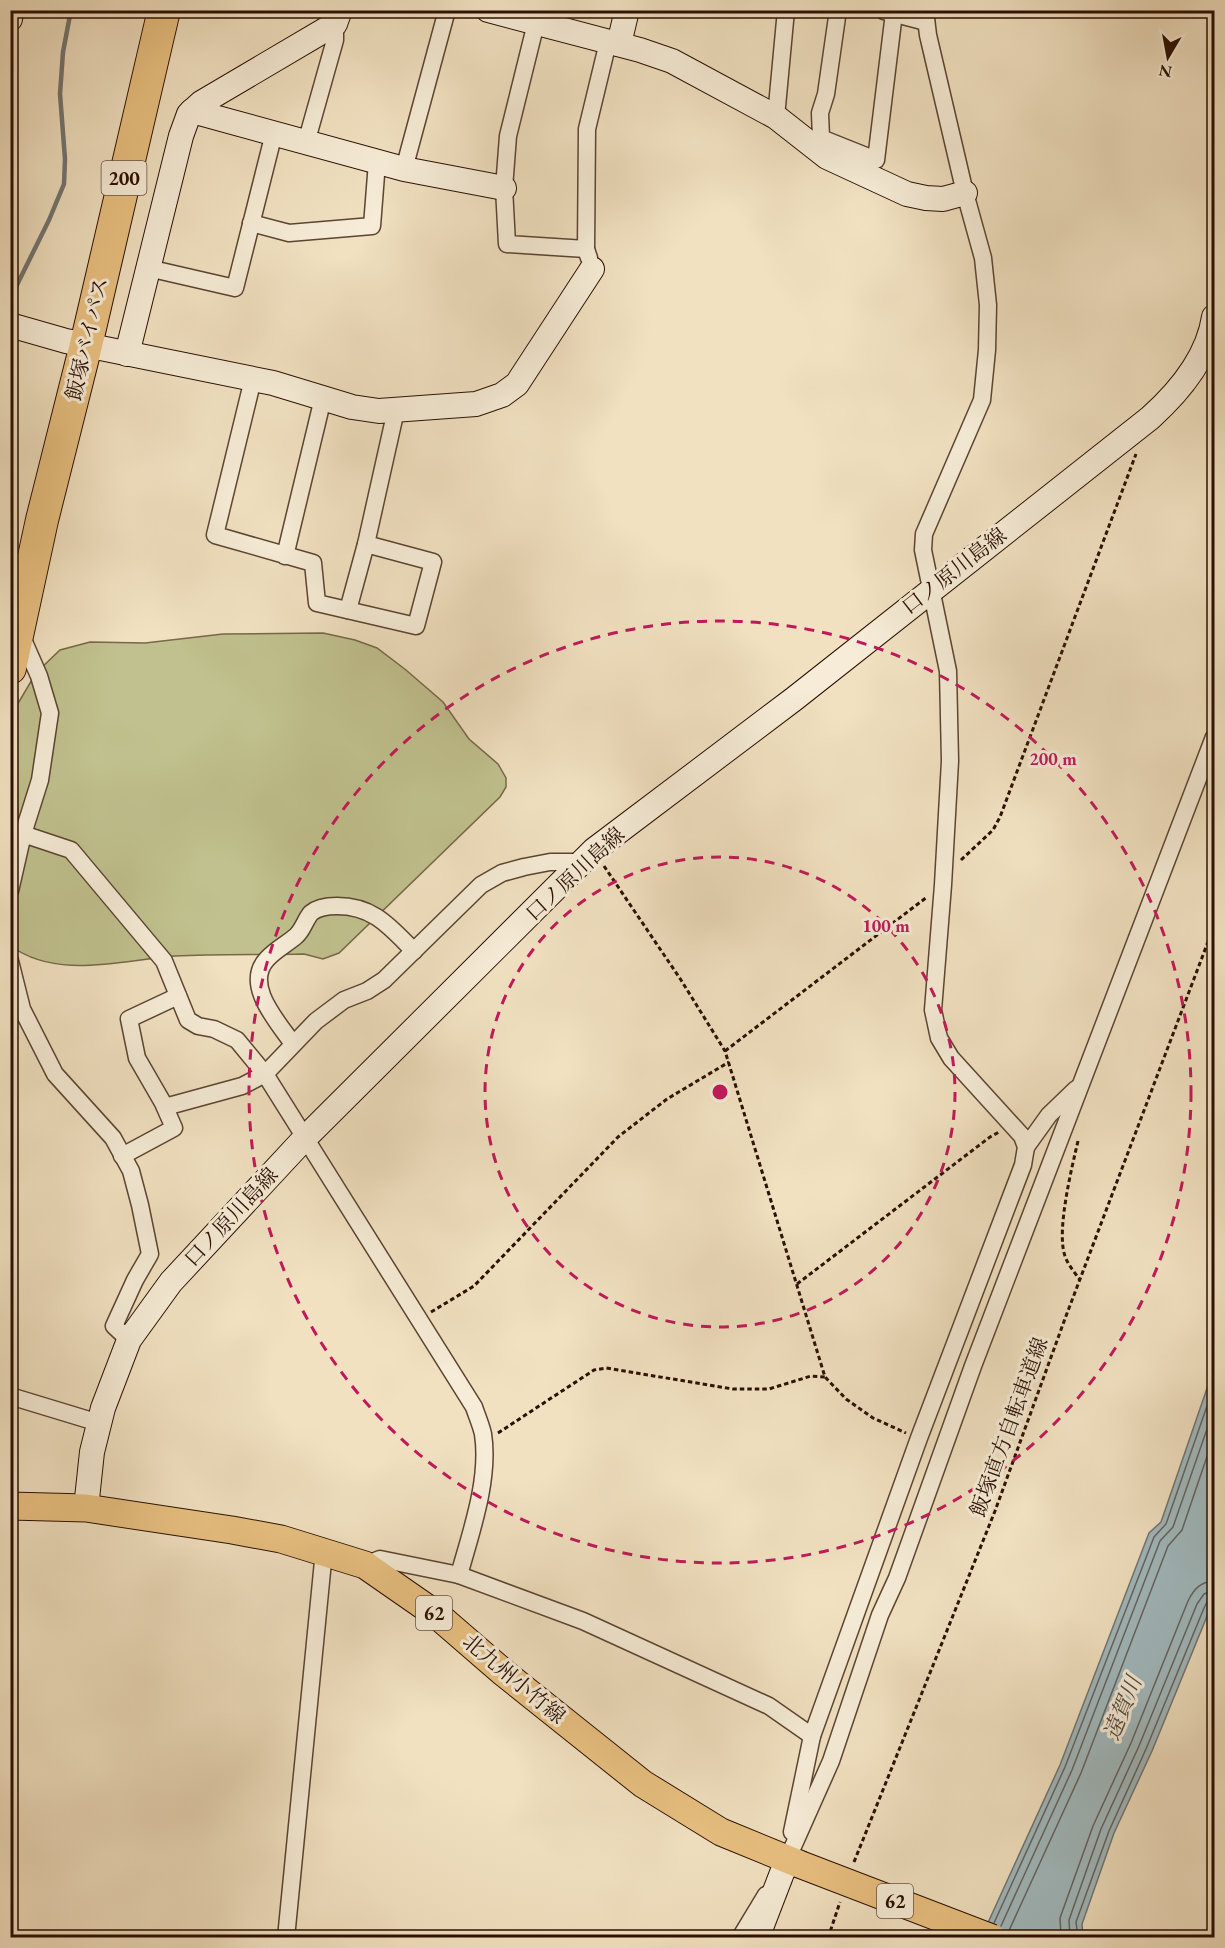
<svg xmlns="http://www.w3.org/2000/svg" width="1225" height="1948" font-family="'EB Garamond','Noto Serif JP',serif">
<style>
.green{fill:#c0c18e;stroke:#766848;stroke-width:1.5}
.water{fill:#a1babf;stroke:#727674;stroke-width:1.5}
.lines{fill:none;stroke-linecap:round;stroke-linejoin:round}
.shore{stroke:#666461;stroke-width:1.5}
.stream{stroke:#727674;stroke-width:4.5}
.street-casing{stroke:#5c4432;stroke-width:19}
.secondary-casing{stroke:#2b0f03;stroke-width:26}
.primary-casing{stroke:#2b0f03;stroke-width:29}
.highway-casing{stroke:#2b0f03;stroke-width:34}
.path{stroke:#2b0f03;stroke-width:3;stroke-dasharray:4.5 3;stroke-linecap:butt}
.street{stroke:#f6ecd7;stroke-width:16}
.secondary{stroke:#f6ecd7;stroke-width:24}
.primary{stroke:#e8c080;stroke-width:27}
.highway{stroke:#e8c080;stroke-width:32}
.primary-bridge-casing{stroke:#2b0f03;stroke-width:29;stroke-linecap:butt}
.primary-bridge{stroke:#e8c080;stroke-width:27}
.ring{fill:none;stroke:#c2185b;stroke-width:3;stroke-dasharray:10 8}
.labels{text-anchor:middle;stroke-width:6;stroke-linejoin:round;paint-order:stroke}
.shield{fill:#f6ecd7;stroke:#685143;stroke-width:1.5}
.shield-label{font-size:20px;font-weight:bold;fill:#2b0f03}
.street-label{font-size:21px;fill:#2b0f03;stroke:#f6ecd7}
.water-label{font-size:22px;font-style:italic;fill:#544b45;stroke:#f6ecd7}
.centre{fill:#c2185b;stroke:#f6ecd7;stroke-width:3}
.ring-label{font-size:18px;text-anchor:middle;font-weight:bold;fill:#c2185b;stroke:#f6ecd7;stroke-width:6;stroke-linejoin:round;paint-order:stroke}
</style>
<rect width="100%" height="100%" fill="#f1e1c1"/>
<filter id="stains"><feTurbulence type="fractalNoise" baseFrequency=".00333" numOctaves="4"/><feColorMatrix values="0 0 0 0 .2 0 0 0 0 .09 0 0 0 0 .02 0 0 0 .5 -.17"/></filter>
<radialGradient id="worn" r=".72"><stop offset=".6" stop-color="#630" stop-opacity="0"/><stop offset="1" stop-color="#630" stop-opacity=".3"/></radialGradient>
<path class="green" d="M323 633 355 640 377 648 406 670 443 702 469 739 498 764 506 778V787L500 797 339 953 323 959 304 954C261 955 218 954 175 956 122 960 57 980 11 946V726L17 705 36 673 60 650 90 642 145 643 223 634Z"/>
<path class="water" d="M1214 1368V1599L1152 1751 1114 1833 1082 1924 1083 1937 981 1938 1060 1765 1149 1533 1161 1522Z"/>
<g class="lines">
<g class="shore">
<path d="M994 1923 1065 1767 1154 1537 1166 1524 1214 1386"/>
<path d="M1001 1926 1072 1770 1160 1541 1173 1527 1214 1409"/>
<path d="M1007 1935 1081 1773 1168 1546 1182 1530 1214 1436"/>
<path d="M1061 1938 1060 1918 1093 1826 1131 1743 1188 1601C1194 1589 1200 1582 1214 1581"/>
<path d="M1070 1938 1069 1920 1101 1829 1139 1746 1197 1604 1204 1594 1214 1590"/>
<path d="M1078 1938 1076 1922 1109 1831 1146 1749 1204 1608 1208 1600 1214 1598"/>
</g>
<path class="stream" d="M10 299 49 220 64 184 65 159 60 94 63 52 71 10"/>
<g class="street-casing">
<g id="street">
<path d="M838 10 826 94 820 113 821 138 876 160 894 13"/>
<path d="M884 11 926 22"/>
<path d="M536 23 508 136 504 188 507 244 586 249"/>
<path d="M776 117 786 10"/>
<path d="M306 143 335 40V24"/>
<path d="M404 169 447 10"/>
<path d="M251 223 289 233 372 226 377 162"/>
<path d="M589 258 586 249 587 129 608 42"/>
<path d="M148 268 235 288 274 133"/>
<path d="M253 379 215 535 313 563 317 603 416 626 433 562 366 544 396 410"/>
<path d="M285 556 323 398"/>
<path d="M348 610 366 544"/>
<path d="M23 834 71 850 164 961 188 1020 198 1026 214 1029 237 1040 265 1074 474 1407C477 1416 481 1425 483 1434 490 1479 471 1532 459 1575"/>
<path d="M10 891 23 834 40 780 50 713 39 676 21 635"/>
<path d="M10 961 22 1009 55 1074 113 1138 131 1171 140 1205 150 1254 135 1280 114 1326 129 1340"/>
<path d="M293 1044C278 1022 243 985 267 959 276 949 287 944 296 936 303 930 305 920 311 913 318 907 329 906 337 906 374 906 390 927 414 951"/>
<path d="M165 1107 242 1086 265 1074 316 1021 344 1000 367 991 384 980 481 885 502 873 524 867 550 862H582"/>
<path d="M1026 1147 1049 1115 1076 1089"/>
<path d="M122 1156 174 1128 163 1103 137 1058 129 1019 178 996"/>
<path d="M10 1396 99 1423"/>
<path d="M365 1565 380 1559 459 1575 583 1621 769 1706 812 1736 919 1438 1023 1165 1026 1147 1022 1136 951 1058 939 1038 933 1010 943 885 950 761 948 671 923 550 924 534 982 400 987 350 988 305 983 258 965 193 928 35 925 10"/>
<path d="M792 1832 812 1736"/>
<path d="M787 1860 831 1761 880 1615 897 1578 973 1366 1214 737"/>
<path d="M286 1938 324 1551"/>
<path d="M740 1938 766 1895"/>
</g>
</g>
<g class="secondary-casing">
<g id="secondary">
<path d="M488 10 640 50 672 61 776 117 827 157 907 194 926 198 943 199 965 193"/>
<path d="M10 19 11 10"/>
<path d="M619 44 627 10"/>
<path d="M192 111 404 169 504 188"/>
<path d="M10 325 66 341 273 383 352 407 379 411 476 404 502 395 517 384 592 269"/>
<path d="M127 354 181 136 189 114 201 103 335 24 340 10"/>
<path d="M86 1508 92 1452 103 1408 129 1340 171 1282 304 1139 594 850 794 699 1150 418C1179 392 1208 357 1214 317"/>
<path d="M757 1938 787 1860"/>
</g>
</g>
<g class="primary-casing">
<path id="primary" d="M10 1506 86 1508 232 1530 281 1539 365 1565 437 1615 504 1673 643 1784 721 1832 799 1864"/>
</g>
<g class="highway-casing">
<path id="highway" d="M10 668 42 520 86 345 164 10"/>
</g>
<g class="path">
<path d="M961 860 993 830 1000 817 1136 454"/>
<path d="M604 866 681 980 725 1051 825 1377 846 1399 873 1418 906 1433"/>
<path d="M725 1051 927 897"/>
<path d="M1078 1141C1072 1167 1056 1231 1065 1256 1068 1265 1075 1273 1080 1280"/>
<path d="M797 1284 990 1137 999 1132"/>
<path d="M431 1312 474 1286 618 1137 667 1099 729 1062"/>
<path d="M498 1433 594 1370 606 1368 733 1389H769L811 1376 825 1377"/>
<path d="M854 1862 995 1511 1066 1316 1214 926"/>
<path d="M828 1938 840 1902"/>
</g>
<use href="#street" class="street"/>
<use href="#secondary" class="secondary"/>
<use href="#primary" class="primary"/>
<use href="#highway" class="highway"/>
<g class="primary-bridge-casing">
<path id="primary-bridge" d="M799 1864 992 1938"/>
</g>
<use href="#primary-bridge" class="primary-bridge"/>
</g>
<g class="ring">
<circle cx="720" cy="1092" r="235"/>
<circle cx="720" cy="1092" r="471"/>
</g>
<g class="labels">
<g class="shield">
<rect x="101.5" y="161" width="45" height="34" rx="4.5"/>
<rect x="416" y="1596" width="36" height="34" rx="4.5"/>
<rect x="877" y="1884" width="36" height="34" rx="4.5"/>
</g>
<g class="shield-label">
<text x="124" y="185">200</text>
<text x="434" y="1620">62</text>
<text x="895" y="1908">62</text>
</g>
<g class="street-label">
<text transform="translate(87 339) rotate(-77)" y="7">飯塚バイパス</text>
<text transform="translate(954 571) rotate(-38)" y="7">口ノ原川島線</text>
<text transform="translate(575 874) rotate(-43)" y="7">口ノ原川島線</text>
<text transform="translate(231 1217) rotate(-47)" y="7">口ノ原川島線</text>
<text transform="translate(1009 1427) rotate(-70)" y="7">飯塚直方自転車道線</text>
<text transform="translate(514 1679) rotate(40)" y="7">北九州小竹線</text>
</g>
<g class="water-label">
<text transform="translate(1122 1708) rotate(-68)" y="8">遠賀川</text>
</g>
</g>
<circle cx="720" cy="1092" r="9" class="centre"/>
<g class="ring-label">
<text x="1053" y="765">200 m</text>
<text x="886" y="932">100 m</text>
</g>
<rect width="1225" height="1948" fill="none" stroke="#f1e1c1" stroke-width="36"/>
<rect x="12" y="12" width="1201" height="1924" fill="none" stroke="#2b0f03" stroke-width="3"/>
<rect x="18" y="18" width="1189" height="1912" fill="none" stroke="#2b0f03" stroke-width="1.5"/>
<g transform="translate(1168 57) rotate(190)" stroke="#f6ecd7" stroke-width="4.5" paint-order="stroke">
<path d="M0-4.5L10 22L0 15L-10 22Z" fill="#2b0f03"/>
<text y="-9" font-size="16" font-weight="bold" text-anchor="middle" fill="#2b0f03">N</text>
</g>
<rect width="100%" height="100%" filter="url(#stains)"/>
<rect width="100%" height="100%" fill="url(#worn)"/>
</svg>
